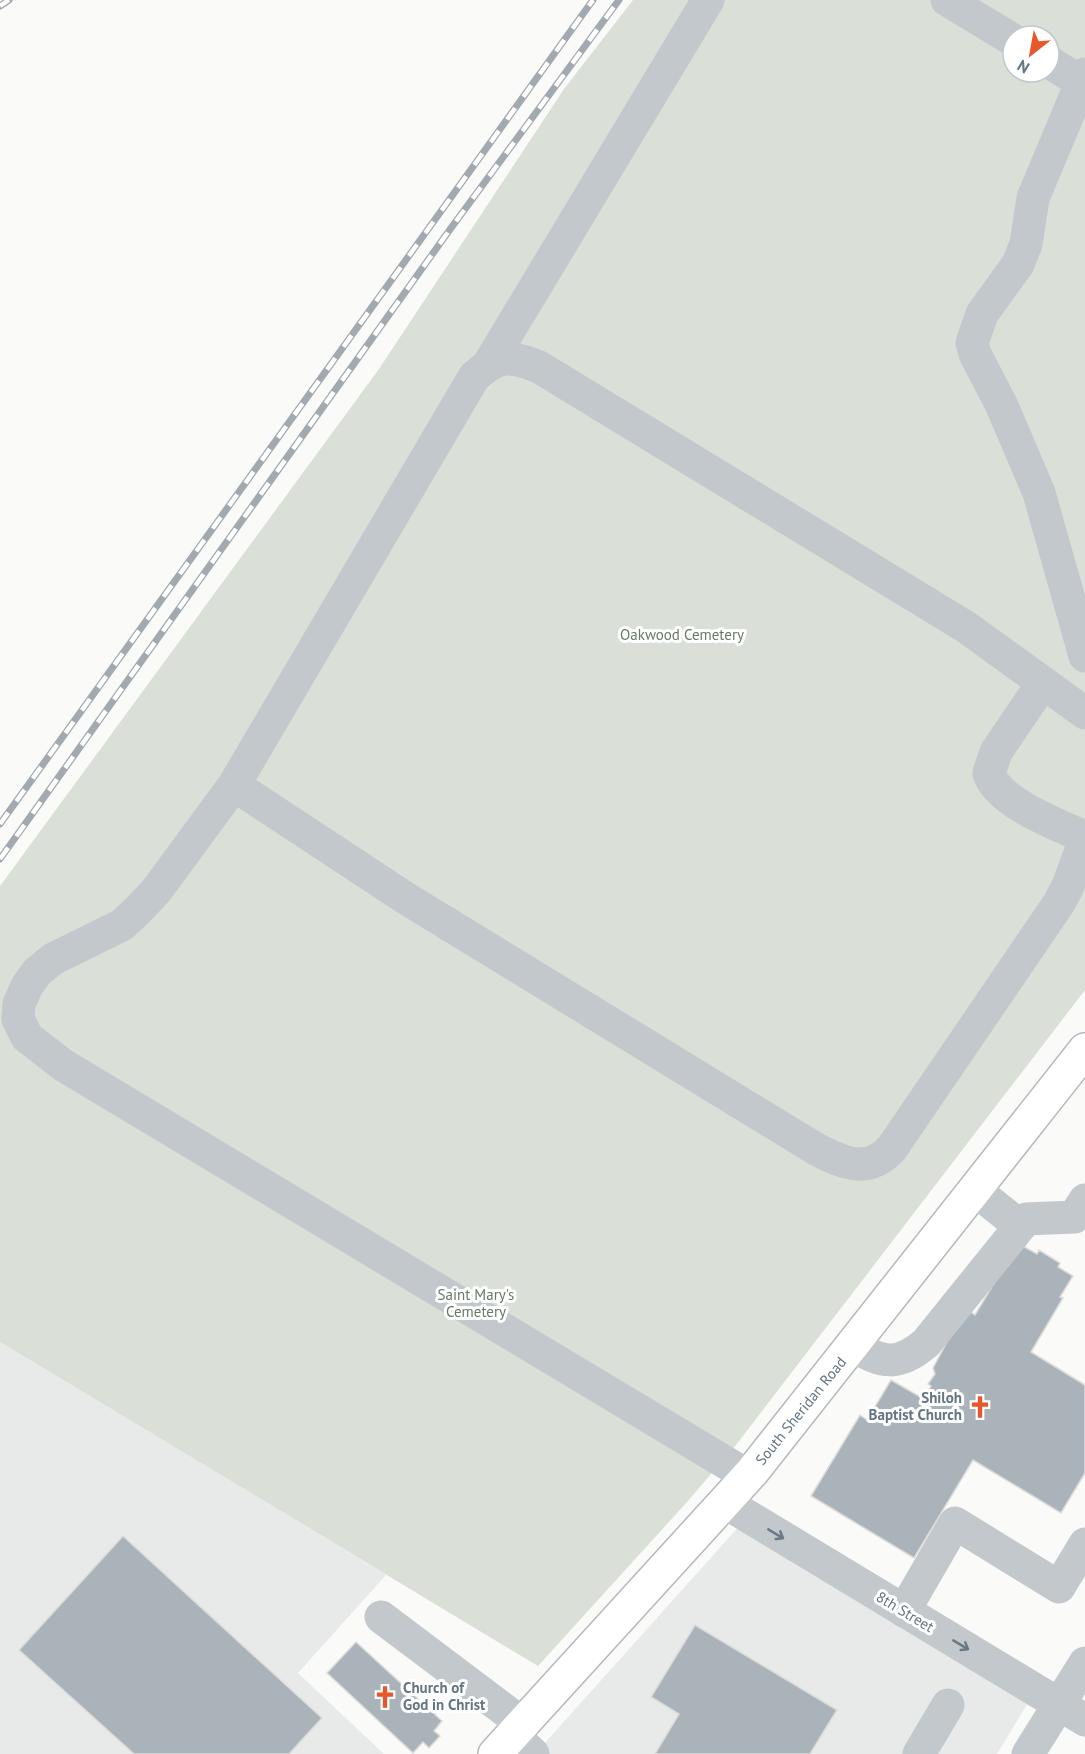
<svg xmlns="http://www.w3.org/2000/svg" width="1085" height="1754" font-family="'PT Sans',sans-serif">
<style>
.built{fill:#e8e9e9}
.green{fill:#dadfd7;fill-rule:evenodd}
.building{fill:#aab3b9;stroke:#dcdcda;stroke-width:1.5}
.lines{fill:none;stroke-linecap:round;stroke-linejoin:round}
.highway-casing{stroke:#b4b9bd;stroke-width:36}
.minor{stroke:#c3c8cc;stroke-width:33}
.highway{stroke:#fff;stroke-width:33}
.rail-casing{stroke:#a2aab0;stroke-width:7}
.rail{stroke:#fff;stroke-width:4.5;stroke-dasharray:14;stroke-linecap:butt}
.oneway{stroke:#697a87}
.labels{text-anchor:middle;stroke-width:6;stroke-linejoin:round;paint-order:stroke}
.park-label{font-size:15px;fill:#687a64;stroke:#fff}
.poi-label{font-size:15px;font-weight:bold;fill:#647683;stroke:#fff;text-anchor:end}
.street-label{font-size:15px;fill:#647683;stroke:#fff}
</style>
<rect width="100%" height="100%" fill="#fafaf8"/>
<g class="built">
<path d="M0 1342 386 1575 298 1673 384 1754H0Z"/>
<path d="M759 1504 1044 1676 997 1754H535Z"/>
</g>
<path class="green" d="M633 0H1085V990L736 1445 687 1502 538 1666 0 1342V886L379 369 564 89ZM1013 36H1049V72H1013Z"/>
<g class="building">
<path d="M1021 1245 1037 1254 1039 1250 1060 1263 1058 1267 1073 1276 1060 1297 1063 1298 1031 1352 1085 1385V1473L1061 1513 973 1460 914 1558 811 1496 860 1415 867 1420 891 1380 924 1399 931 1386 928 1384 935 1374 933 1368 948 1340 971 1312 975 1315 1005 1265Z"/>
<path d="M123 1536 322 1718 289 1754H134L19 1650Z"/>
<path d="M695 1625 837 1710 810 1754H655L679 1714 651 1697Z"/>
<path d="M356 1642 442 1721 434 1731 440 1736 429 1748 423 1742 413 1753 327 1673Z"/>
</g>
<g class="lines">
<g class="highway-casing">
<path id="highway" d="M495 1754 752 1472 1085 1050"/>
</g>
<g class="minor">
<path d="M947 0 1013 40"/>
<path d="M1049 62 1081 82"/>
<path d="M1085 74 1033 198 1026 244 1018 264 982 314 972 343 975 354 1002 406 1039 493 1085 656"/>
<path d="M490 362 708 0"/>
<path d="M1042 684 996 752 989 773C997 802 1058 825 1085 837"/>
<path d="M234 785 407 899 816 1149C843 1163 868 1175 892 1148L1059 903 1068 886 1085 839"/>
<path d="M975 1190 1020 1226"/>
<path d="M853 1346C883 1363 898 1367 926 1343L1026 1219 1074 1217 1085 1200"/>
<path d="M748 1476 63 1065 27 1037 18 1019 19 1004 27 986 37 972 53 959 122 925 138 910 156 891 234 785 474 377C497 356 509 354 539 367L966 627 1085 713"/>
<path d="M726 1503 1085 1720"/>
<path d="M904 1611 955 1523 1059 1587 1085 1544"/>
<path d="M381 1617 523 1724"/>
<path d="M513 1735 533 1754"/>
<path d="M919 1754 948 1705"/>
<path d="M1028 1754 1085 1663"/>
</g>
<use href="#highway" class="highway"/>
<g class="rail-casing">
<g id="rail">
<path d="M0 6 9 0"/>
<path d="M0 824 593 0"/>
<path d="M0 859 451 228 619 0"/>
</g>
</g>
<use href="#rail" class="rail"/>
</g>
<defs><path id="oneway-shaft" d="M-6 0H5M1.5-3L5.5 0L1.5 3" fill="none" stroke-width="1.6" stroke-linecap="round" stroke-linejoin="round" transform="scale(1.5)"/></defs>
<g class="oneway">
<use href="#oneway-shaft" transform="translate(776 1534) rotate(31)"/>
<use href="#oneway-shaft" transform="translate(961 1645) rotate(31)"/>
</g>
<defs>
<g id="church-bare" transform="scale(1.8)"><path d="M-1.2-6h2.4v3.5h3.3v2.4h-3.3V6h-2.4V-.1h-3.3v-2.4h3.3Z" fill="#e7572b" stroke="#fff" stroke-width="2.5" paint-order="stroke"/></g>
</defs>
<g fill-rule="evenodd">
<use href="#church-bare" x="980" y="1407"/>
<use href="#church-bare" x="385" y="1697"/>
</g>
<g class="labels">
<g class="park-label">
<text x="682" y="640">Oakwood Cemetery</text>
<text x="476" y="1300">Saint Mary's<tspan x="476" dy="17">Cemetery</tspan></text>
</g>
<g class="poi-label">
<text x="962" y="1403">Shiloh<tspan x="962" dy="17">Baptist Church</tspan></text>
<text x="403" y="1693" text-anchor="start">Church of<tspan x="403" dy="17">God in Christ</tspan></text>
</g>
<g class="street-label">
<text transform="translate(801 1411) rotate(-51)" y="5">South Sheridan Road</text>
<text transform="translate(905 1612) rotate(31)" y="5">8th Street</text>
</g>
</g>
<g transform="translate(1031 54) rotate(211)"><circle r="28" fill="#ffffff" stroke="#c1c8cd" stroke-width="1.5"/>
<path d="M0-4.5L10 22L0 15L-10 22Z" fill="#e7572b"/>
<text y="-9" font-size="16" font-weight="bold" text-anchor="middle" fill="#647683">N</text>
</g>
</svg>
